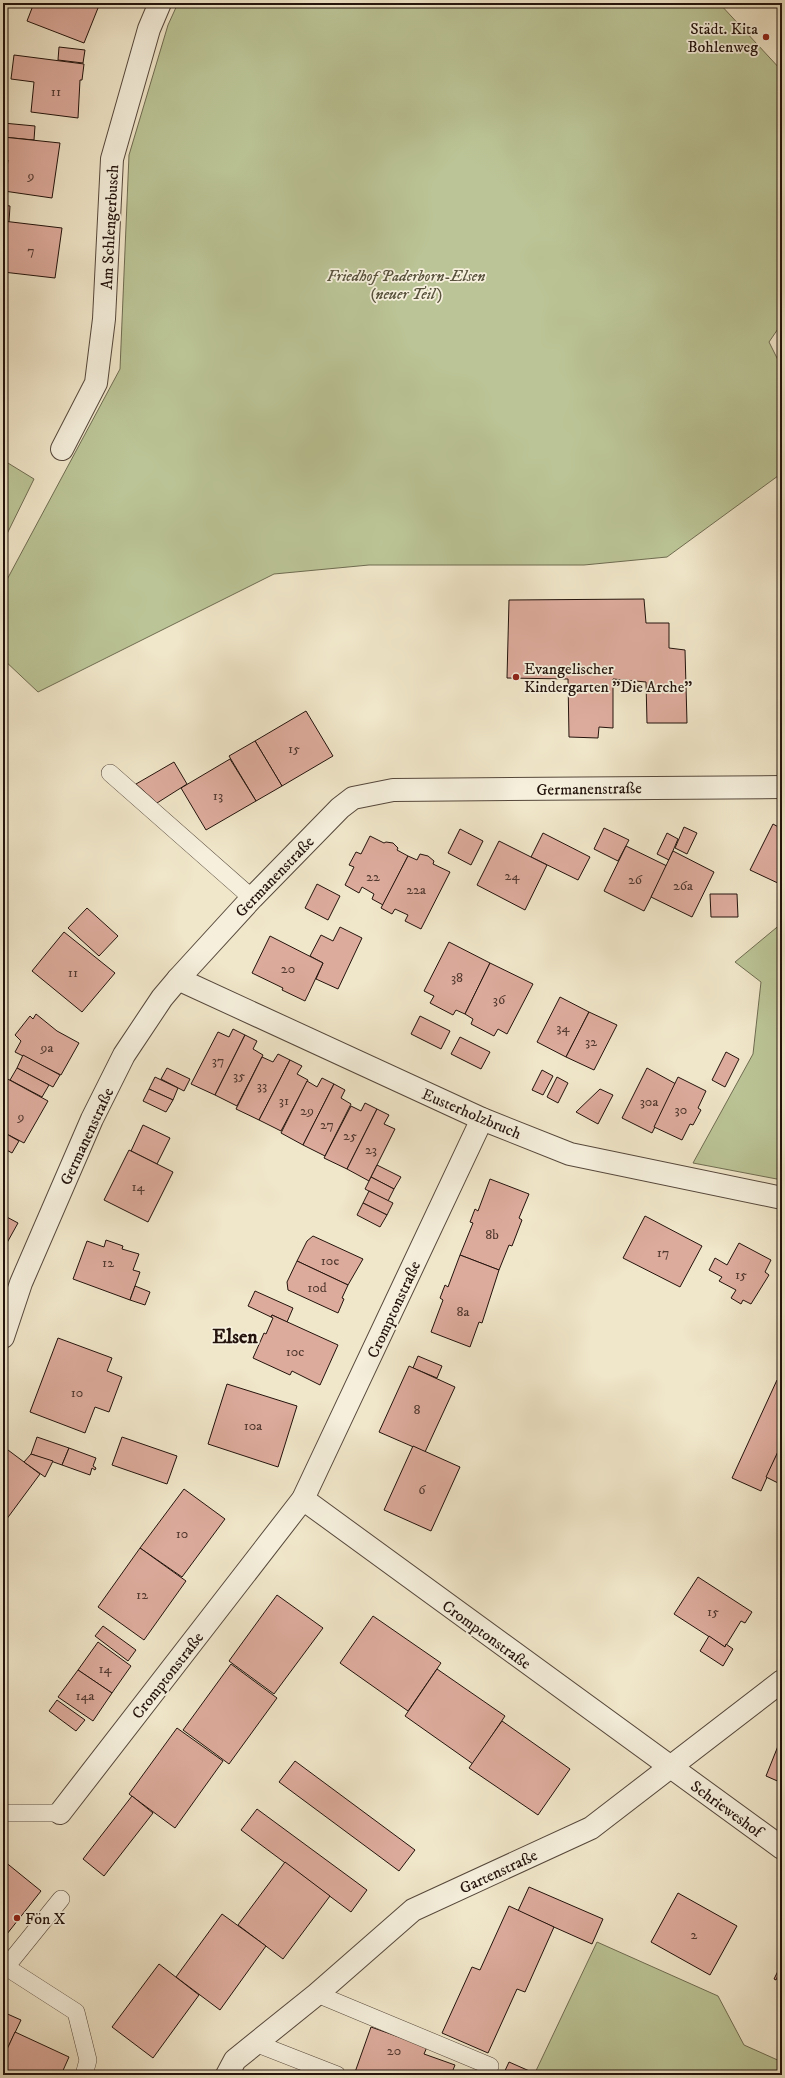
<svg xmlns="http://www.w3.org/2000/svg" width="785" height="2078" font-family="'IM FELL DW Pica',serif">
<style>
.green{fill:#bbc496;stroke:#6f6c51}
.building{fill:#ddab9c;stroke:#23130c}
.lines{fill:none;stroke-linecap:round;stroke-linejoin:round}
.lane-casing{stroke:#56483b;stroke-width:18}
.street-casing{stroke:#56483b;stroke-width:24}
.lane{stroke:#f5efdc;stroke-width:17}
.street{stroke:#f5efdc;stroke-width:22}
.poi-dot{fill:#8f2418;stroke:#f5efdc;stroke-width:1.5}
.labels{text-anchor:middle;stroke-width:3.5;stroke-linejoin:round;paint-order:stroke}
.number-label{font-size:14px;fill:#523930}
.poi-label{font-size:16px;fill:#23130c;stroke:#f5efdc;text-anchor:start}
.street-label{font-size:16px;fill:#23130c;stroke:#f5efdc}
.park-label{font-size:16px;font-style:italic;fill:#58513c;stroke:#f5efdc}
.district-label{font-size:20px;font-weight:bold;fill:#23130c;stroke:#f5efdc}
</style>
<rect width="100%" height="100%" fill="#f0e6c9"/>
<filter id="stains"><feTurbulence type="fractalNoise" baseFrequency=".005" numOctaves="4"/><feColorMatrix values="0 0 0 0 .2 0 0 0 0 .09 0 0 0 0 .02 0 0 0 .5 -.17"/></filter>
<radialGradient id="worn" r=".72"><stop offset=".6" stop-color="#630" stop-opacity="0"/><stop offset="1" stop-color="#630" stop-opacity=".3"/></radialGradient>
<g class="green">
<path d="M178 3H719L782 71V323L769 342 782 368V473L667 557 584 565H369L274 574 38 692 3 659V587L120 369 129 155 168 25Z"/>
<path d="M3 460 34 479 3 542Z"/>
<path d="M782 923V1180L693 1163 753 1054 761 982 735 962Z"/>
<path d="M597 1942 718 1996 744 2045 782 2062V2075H534Z"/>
</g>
<g class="building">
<path d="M34 3H100L84 43 27 21Z"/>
<path d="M59 47 85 50 83 63 58 60Z"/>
<path d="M14 55 84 64 82 80H80L78 118 31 112 34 82 11 79Z"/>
<path d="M3 123 35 126 34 140 3 137Z"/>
<path d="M3 137 60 143 52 198 4 191 8 160 3 159Z"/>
<path d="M3 205 10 206 9 222 3 221Z"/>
<path d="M3 221 62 228 55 278 3 272Z"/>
<path d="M644 599 646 623H669V648L685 650 687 723H647L646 682 613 679V728L599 727 598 738 569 737 568 679 507 678 509 600Z"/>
<path d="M306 711 333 756 282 786 255 741Z"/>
<path d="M255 741 282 786 256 801 229 756Z"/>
<path d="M230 759 256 801 206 830 181 788Z"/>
<path d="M174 762 187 784 157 803 136 784Z"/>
<path d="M773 824 782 829V885L750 870Z"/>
<path d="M684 827 697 833 687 854 675 848Z"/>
<path d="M604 828 629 840 618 861 594 849Z"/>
<path d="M460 829 483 841 471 865 448 853Z"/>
<path d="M543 833 590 857 578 880 531 857Z"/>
<path d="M667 833 678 839 669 860 657 854Z"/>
<path d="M370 836 384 843 386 842 393 843 398 848 397 850 408 856 383 905 372 899 374 894 362 887 359 893 345 885 354 867 349 865 356 852 361 854Z"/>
<path d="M499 841 547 865 525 910 477 885Z"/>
<path d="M626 846 667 866 644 911 604 891Z"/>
<path d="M673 851 714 872 692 917 651 897Z"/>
<path d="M420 854 428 856 434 861 433 864 450 872 421 929 405 921 408 915 395 909 392 914 381 908 408 856 417 860Z"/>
<path d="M317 884 340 896 328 920 305 908Z"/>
<path d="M710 894H737L738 917H711Z"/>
<path d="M87 908 118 936 99 956 68 928Z"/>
<path d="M340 927 362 938 338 989 316 979 323 963 310 956 321 935 333 941Z"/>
<path d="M64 932 115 973 82 1012 32 971Z"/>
<path d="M270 936 323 963 305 1001 282 990 283 988 252 973Z"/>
<path d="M449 942 490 963 465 1014 456 1010 453 1015 430 1003 434 996 424 991Z"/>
<path d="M490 963 533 984 507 1034 498 1029 494 1036 471 1024 473 1019 465 1014Z"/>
<path d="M560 997 589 1012 566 1057 537 1042Z"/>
<path d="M589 1012 617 1025 594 1070 566 1057Z"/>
<path d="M36 1014 57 1031 79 1043 61 1075 15 1052 21 1041 15 1035 30 1016 33 1019Z"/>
<path d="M420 1016 450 1031 441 1049 411 1034Z"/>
<path d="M233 1029 245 1035 215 1095 191 1084 218 1032 229 1037Z"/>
<path d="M245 1035 257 1041 253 1049 263 1055 237 1106 215 1095Z"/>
<path d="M460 1037 490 1052 481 1069 451 1054Z"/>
<path d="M726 1052 739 1059 725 1087 712 1080Z"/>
<path d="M278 1054 290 1060 259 1120 236 1109 262 1057 273 1062Z"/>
<path d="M23 1055 60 1075 53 1087 17 1068Z"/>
<path d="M290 1060 302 1066 297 1074 308 1080 281 1131 259 1120Z"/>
<path d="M17 1068 49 1085 42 1097 10 1080Z"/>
<path d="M167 1068 190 1079 184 1091 161 1079Z"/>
<path d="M647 1068 676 1084 652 1133 622 1118Z"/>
<path d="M542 1070 553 1076 543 1095 532 1090Z"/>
<path d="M4 1077 48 1101 24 1143 3 1132Z"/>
<path d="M155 1077 178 1088 173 1100 149 1089Z"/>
<path d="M557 1077 568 1083 558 1103 547 1097Z"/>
<path d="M678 1077 706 1091 698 1108 701 1110 693 1125 690 1124 682 1140 654 1127Z"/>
<path d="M322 1078 334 1084 303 1145 281 1133 307 1081 317 1087Z"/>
<path d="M334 1084 345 1090 341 1098 351 1104 325 1156 303 1145Z"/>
<path d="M149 1089 173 1100 166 1112 143 1101Z"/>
<path d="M600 1089 613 1095 598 1124 576 1112Z"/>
<path d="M365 1103 377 1109 347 1169 324 1158 351 1106 361 1111Z"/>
<path d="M377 1109 389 1115 384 1124 395 1129 369 1181 347 1169Z"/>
<path d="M143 1125 170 1138 157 1164 131 1151Z"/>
<path d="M3 1132 19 1141 12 1153 3 1148Z"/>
<path d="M129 1150 173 1172 148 1222 104 1200Z"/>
<path d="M377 1165 401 1177 394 1189 371 1177Z"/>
<path d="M371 1177 394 1189 388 1201 365 1189Z"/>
<path d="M490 1179 529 1194 519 1218 522 1220 512 1246 509 1245 499 1270 460 1255 473 1223 470 1222 475 1209 478 1211Z"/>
<path d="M369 1191 393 1203 387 1215 363 1203Z"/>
<path d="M363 1203 387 1215 380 1227 357 1215Z"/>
<path d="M3 1215 18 1223 3 1250Z"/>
<path d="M645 1216 702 1246 680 1287 623 1258Z"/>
<path d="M313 1236 363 1259 348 1285 297 1261 307 1241Z"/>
<path d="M106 1240 123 1246 122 1249 139 1254 133 1270 140 1272 130 1300 73 1279 87 1241 104 1247Z"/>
<path d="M739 1243 771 1260 765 1272 769 1275 751 1304 743 1300 741 1304 731 1298 736 1290 719 1281 722 1277 709 1270 715 1258 727 1265Z"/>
<path d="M460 1255 499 1270 482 1323 479 1322 470 1347 431 1332 443 1300 440 1298 445 1285 448 1287Z"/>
<path d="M297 1261 348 1285 342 1298 344 1299 338 1313 288 1290 287 1282Z"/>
<path d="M135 1286 150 1292 145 1305 130 1300Z"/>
<path d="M255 1291 293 1308 287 1322 272 1315 271 1317 248 1306Z"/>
<path d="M272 1315 338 1345 320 1385 292 1371 290 1375 253 1358 264 1333 266 1334 273 1318 271 1317Z"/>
<path d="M58 1338 112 1358 107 1371 122 1377 109 1412 95 1407 85 1433 30 1412Z"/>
<path d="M418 1356 442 1366 437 1378 413 1368Z"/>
<path d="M409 1366 455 1387 425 1452 379 1432Z"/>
<path d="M777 1380 782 1382V1443L761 1491 732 1478Z"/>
<path d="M227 1384 297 1406 278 1467 208 1444Z"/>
<path d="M37 1437 69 1448 62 1465 31 1454Z"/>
<path d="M122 1437 177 1456 167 1484 112 1465Z"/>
<path d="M782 1443V1485L766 1477Z"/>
<path d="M413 1446 460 1467 431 1531 384 1510Z"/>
<path d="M4 1447 40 1474 6 1520 3 1517Z"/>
<path d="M69 1448 96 1458 93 1466 96 1468 95 1470 92 1468 90 1475 62 1465Z"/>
<path d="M31 1454 53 1461 45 1477 24 1462Z"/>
<path d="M184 1489 225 1519 182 1577 140 1548Z"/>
<path d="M140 1548 186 1581 144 1640 98 1607Z"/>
<path d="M698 1577 752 1612 745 1623 741 1621 725 1647 674 1614Z"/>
<path d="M277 1595 323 1628 274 1694 229 1661Z"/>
<path d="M373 1616 441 1663 408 1711 340 1663Z"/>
<path d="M103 1626 136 1650 128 1661 95 1636Z"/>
<path d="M709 1636 725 1647 726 1644 733 1649 723 1666 700 1651Z"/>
<path d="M98 1642 131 1666 112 1693 78 1670Z"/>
<path d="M231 1664 277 1698 229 1764 183 1730Z"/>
<path d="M437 1669 505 1716 473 1764 405 1716Z"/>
<path d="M78 1670 112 1693 93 1721 58 1697Z"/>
<path d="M57 1700 85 1720 76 1731 49 1711Z"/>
<path d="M502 1721 570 1769 538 1815 469 1768Z"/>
<path d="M177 1728 223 1761 175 1828 129 1794Z"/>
<path d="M778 1746 782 1748V1783L766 1776Z"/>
<path d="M295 1761 415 1850 399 1871 279 1782Z"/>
<path d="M132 1796 153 1813 104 1876 83 1859Z"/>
<path d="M257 1809 367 1890 351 1912 241 1830Z"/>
<path d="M4 1861 41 1891 3 1939V1862Z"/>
<path d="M285 1862 330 1896 283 1959 238 1925Z"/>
<path d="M529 1887 603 1919 592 1944 518 1911Z"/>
<path d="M678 1893 737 1926 710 1975 651 1942Z"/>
<path d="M509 1906 554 1927 525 1992 517 1989 488 2053 442 2033 472 1967 480 1970Z"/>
<path d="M222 1914 266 1946 220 2010 176 1977Z"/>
<path d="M782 1963V1974L779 1973 776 1980 774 1979Z"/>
<path d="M159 1964 199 1995 153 2058 112 2027Z"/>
<path d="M3 2012 21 2020 3 2058Z"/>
<path d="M371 2027 427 2047 424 2054 455 2065 451 2075H354Z"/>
<path d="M15 2032 69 2057 61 2075H3V2058Z"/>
<path d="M509 2062 534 2073 533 2075H503Z"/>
</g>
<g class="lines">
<g class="lane-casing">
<g id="lane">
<path d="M110 773 252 898"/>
<path d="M3 1813H60"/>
<path d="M61 1899 6 1967 76 2012 88 2060 84 2075"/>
<path d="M317 1994 490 2066 486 2075"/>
<path d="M255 2043 337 2075"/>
</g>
</g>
<g class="street-casing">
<g id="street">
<path d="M62 449 96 383 104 319 112 159 149 29 160 3"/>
<path d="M178 979 482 1119 570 1154 782 1198"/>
<path d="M3 1337 21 1283 92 1119 124 1055 162 998 178 979 252 898 340 808 353 798 393 790 782 787"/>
<path d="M303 1499 782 1848"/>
<path d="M60 1813 303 1499 482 1119"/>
<path d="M227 2075 235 2060 317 1994 413 1910 591 1828 782 1681"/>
</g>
</g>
<use href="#lane" class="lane"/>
<use href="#street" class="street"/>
</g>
<g class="poi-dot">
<circle cx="766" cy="37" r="4"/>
<circle cx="516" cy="677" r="4"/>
<circle cx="17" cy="1918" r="4"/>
</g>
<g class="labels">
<g class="number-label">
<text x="56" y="96">11</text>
<text x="31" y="180">9</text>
<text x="31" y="255">7</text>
<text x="294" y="753">15</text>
<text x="218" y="800">13</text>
<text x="512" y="880">24</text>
<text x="373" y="881">22</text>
<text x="635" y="884">26</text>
<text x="683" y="890">26a</text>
<text x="416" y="894">22a</text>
<text x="288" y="973">20</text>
<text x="73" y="977">11</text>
<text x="457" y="982">38</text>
<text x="499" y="1004">36</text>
<text x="563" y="1032">34</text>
<text x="591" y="1046">32</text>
<text x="47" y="1052">9a</text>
<text x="218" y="1065">37</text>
<text x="239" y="1080">35</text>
<text x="262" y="1090">33</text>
<text x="284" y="1105">31</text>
<text x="649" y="1106">30a</text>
<text x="681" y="1114">30</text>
<text x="307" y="1115">29</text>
<text x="21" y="1121">9</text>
<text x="327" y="1129">27</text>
<text x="350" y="1140">25</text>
<text x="371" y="1154">23</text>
<text x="138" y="1191">14</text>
<text x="492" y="1239">8b</text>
<text x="663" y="1257">17</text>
<text x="330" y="1265">10e</text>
<text x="108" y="1267">12</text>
<text x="741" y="1279">15</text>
<text x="317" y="1292">10d</text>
<text x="463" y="1316">8a</text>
<text x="295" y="1356">10c</text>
<text x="77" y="1397">10</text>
<text x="417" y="1414">8</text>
<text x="253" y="1430">10a</text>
<text x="422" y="1494">6</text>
<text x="182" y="1538">10</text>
<text x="142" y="1599">12</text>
<text x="713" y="1616">15</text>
<text x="105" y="1673">14</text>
<text x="85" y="1700">14a</text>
<text x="694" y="1939">2</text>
<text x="394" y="2055">20</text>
</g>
<g class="poi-label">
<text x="758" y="34" text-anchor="end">Städt. Kita<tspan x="758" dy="18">Bohlenweg</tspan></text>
<text x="524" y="674">Evangelischer<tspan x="524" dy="18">Kindergarten "Die Arche"</tspan></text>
<text x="25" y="1924">Fön X</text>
</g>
<g class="street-label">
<text transform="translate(109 227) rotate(-87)" y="6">Am Schlengerbusch</text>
<text transform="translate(589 788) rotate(-1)" y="6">Germanenstraße</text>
<text transform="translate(274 876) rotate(-46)" y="6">Germanenstraße</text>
<text transform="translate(472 1113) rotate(23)" y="6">Eusterholzbruch</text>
<text transform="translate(86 1136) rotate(-65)" y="6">Germanenstraße</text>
<text transform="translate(393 1309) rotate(-65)" y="6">Cromptonstraße</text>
<text transform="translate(487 1634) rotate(36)" y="6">Cromptonstraße</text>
<text transform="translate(167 1675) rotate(-52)" y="6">Cromptonstraße</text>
<text transform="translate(727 1808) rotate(36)" y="6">Schrieweshof</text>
<text transform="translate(498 1871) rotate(-25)" y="6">Gartenstraße</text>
</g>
<g class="park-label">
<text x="406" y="281">Friedhof Paderborn-Elsen<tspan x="406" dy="18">(neuer Teil)</tspan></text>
</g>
<g class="district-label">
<text x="235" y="1343">Elsen</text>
</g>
</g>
<rect width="785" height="2078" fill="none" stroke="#f0e6c9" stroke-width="16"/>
<rect x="4" y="4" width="777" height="2070" fill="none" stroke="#23130c" stroke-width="2"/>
<rect x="8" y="8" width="769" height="2062" fill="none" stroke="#23130c"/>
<rect width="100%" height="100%" filter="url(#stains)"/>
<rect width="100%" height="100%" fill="url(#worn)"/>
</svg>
